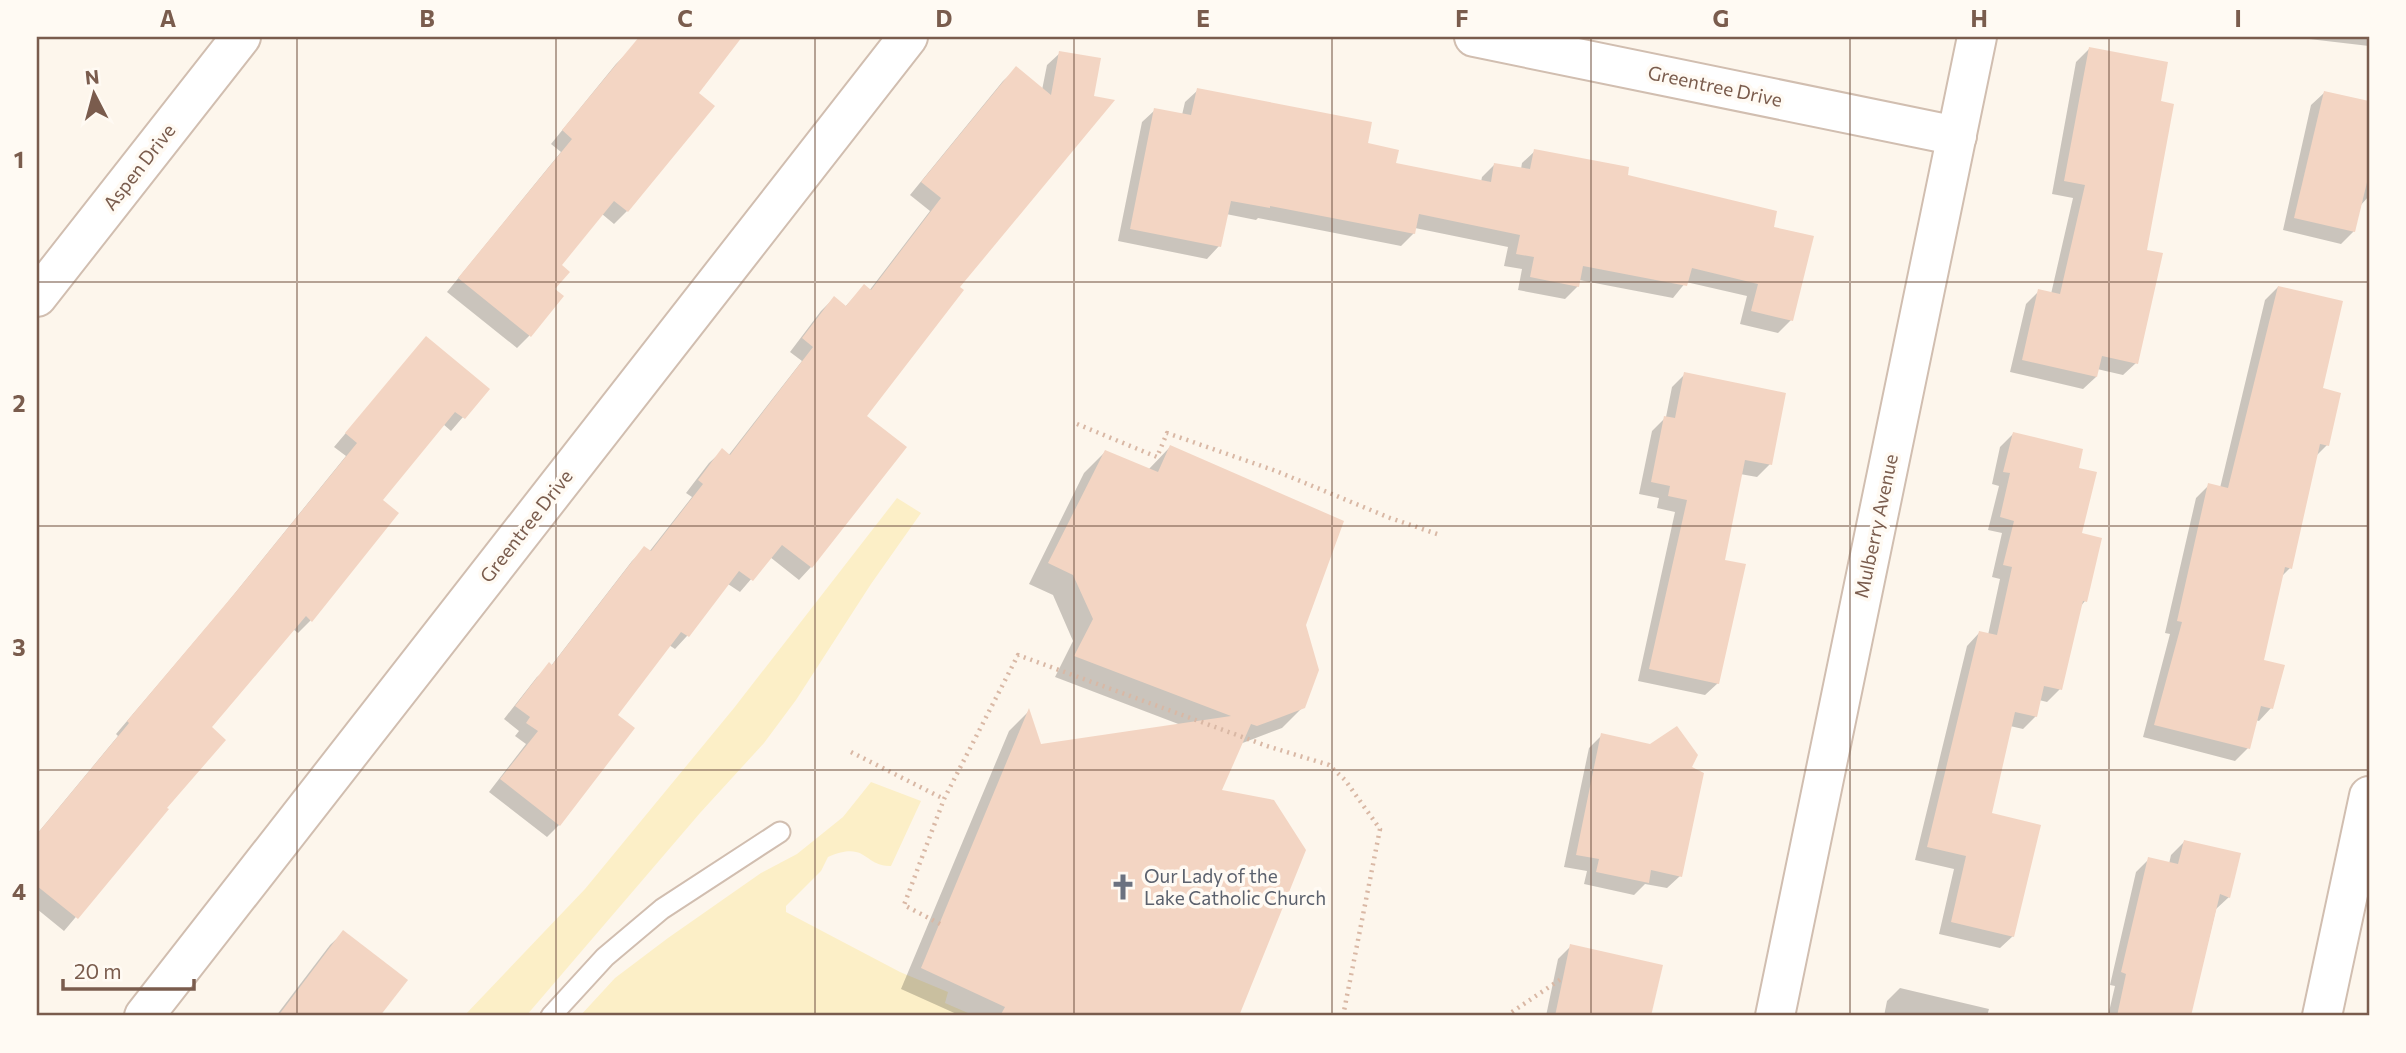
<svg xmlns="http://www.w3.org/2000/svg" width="2406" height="1053" font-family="Commissioner,sans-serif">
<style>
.sand{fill:#fcefc7}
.shadow{fill:#0003}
.building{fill:#f3d5c3}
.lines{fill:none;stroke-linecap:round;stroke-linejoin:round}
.service-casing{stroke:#d1beb0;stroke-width:23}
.minor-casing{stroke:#d1beb0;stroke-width:42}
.tertiary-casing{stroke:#d1beb0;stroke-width:42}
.path{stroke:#d9b8a5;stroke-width:4.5;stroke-dasharray:2 5;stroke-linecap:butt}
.service{stroke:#fff;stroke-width:19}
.minor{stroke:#fff;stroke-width:38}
.tertiary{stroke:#fff;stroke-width:38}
.grid{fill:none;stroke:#7a5c4d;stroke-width:2;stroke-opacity:0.55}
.labels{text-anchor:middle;stroke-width:7;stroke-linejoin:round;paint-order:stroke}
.street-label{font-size:19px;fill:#7a5c4d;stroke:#fffaf3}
.worship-label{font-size:19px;fill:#5b616d;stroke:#fffaf3;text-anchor:start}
.neatline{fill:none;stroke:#7a5c4d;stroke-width:2.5}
.grid-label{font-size:23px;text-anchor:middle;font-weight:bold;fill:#7a5c4d}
</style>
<rect width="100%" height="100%" fill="#fdf6ec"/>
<g class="sand">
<path d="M897 498 921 513 871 584 796 700 764 743 700 813 526 1016H464L585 889 734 708Z"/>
<path d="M871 782 921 801 891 866C863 867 868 840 828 857L821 871 786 906V912L900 972 948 992 945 1003 975 1016H580L615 978 668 938 761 873 797 854 843 817Z"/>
</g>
<g class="shadow">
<path d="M645 37H740L696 93 713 106 627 211 614 224 602 214 560 265 553 290 529 336 517 348 447 292 561 152 551 144 616 64 629 51 632 54Z"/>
<path d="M2310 37H2369V46L2309 39Z"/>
<path d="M2089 49 2159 103 2136 363 2123 375 2097 369 2096 377 2083 389 2010 372 2026 304 2039 291 2051 294 2073 198 2052 194 2076 62Z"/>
<path d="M1060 53 1099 60 958 288 865 417 811 567 799 580 770 557 740 592 728 584 687 636 675 649 669 645 615 715 559 825 547 837 489 792 526 744 515 736 519 731 504 719 537 677 551 666 632 561 644 549 649 552 692 497 686 493 709 463 722 451 728 456 802 361 790 352 821 311 834 298 845 307 864 286 869 291 930 211 910 195 1003 81 1016 69 1042 90 1047 65Z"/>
<path d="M1198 90 1366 145 1394 165 1481 182 1482 177 1495 164 1521 169 1522 163 1535 151 1626 176 1771 228 1791 320 1778 333 1740 324 1747 296 1686 282 1673 298 1579 280 1578 286 1565 299 1518 290 1522 269 1504 266 1508 247 1415 228 1414 233 1401 246 1258 218 1256 220 1226 214 1219 246 1207 259 1118 241 1142 122 1155 110 1182 115 1185 102Z"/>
<path d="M2324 93 2369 103V196L2360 206 2354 231 2341 244 2283 230 2311 105Z"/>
<path d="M2278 287 2320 390 2327 445 2316 456 2290 568 2281 577 2262 661 2271 708 2259 721 2255 720 2248 748 2235 761 2143 737 2170 634 2165 633 2196 498 2209 485 2220 488 2265 300Z"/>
<path d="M426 338 487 389 451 431 443 424 380 500 311 620 298 633 293 629 209 727 165 808 167 809 64 931 37 909V834L118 736 116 734 223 608 346 456 334 447Z"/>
<path d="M1685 374 1770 464 1757 477 1740 474 1723 561 1718 683 1705 695 1638 681 1675 512 1657 508 1659 498 1639 494 1652 431 1666 417 1672 387Z"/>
<path d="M2013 434 2077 469 2085 601 2080 607 2060 689 2047 702 2039 700 2036 716 2023 729 2010 726 1989 815 2013 936 2000 948 1939 934 1954 869 1915 860 1967 646 1979 633 1988 635 2000 579 1992 577 2002 533 1988 530 1999 486 1992 484 2000 447Z"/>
<path d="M1170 447 1304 625 1303 707 1282 728 1240 744 1220 791 1304 850 1237 1016H961L901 989 1009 731 1029 711 1040 746 1181 725 1055 677 1073 641 1053 595 1029 584 1084 473 1105 452 1148 470Z"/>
<path d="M1602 735 1690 767 1680 876 1667 888 1645 884 1634 895 1584 884 1587 871 1564 867 1589 748Z"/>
<path d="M2184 842 2229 897 2216 909 2190 1015 2196 1016H2108L2115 986 2110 985 2136 872 2149 859 2169 864 2171 855Z"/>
<path d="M343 933 405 980 378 1016H276L330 945Z"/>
<path d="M1571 946 1661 966 1649 1016H1546L1558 959Z"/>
<path d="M1900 988 1989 1009 1987 1016H1884L1887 1001Z"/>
</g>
<g class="building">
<path d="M639 37H742L699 93 715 106 628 212 614 201 562 265 570 272 555 289 564 296 531 337 458 278 572 139 562 130Z"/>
<path d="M2089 47 2168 62 2161 101 2174 104 2147 250 2163 253 2138 364 2102 356 2097 377 2022 360 2038 289 2060 294 2085 185 2064 181Z"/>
<path d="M1059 51 1101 58 1094 96 1115 100 960 287 964 290 867 416 907 447 812 568 782 545 753 581 739 571 689 637 681 632 618 715 635 728 560 826 500 779 538 731 526 723 530 717 515 706 549 662 552 665 644 546 651 551 703 484 698 480 722 448 730 455 813 347 802 338 834 296 846 306 864 284 871 290 941 198 921 182 1016 66 1051 95Z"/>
<path d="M1197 88 1372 122 1368 143 1399 150 1396 163 1491 182 1494 163 1530 169 1534 149 1629 167 1628 175 1777 211 1774 227 1814 236 1793 321 1751 311 1758 284 1692 268 1687 286 1583 266 1579 287 1530 277 1534 257 1516 254 1520 235 1419 214 1415 234 1270 206V208L1231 201 1221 247 1130 229 1154 108 1191 115Z"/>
<path d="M2324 91 2369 101V174L2355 232 2294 218Z"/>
<path d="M2278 286 2343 301 2323 388 2341 393 2329 446 2320 444 2292 569 2285 567 2264 660 2285 665 2273 709 2261 706 2250 749 2154 725 2182 622 2177 621 2208 483 2228 488Z"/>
<path d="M426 336 490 389 465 419 455 412 383 500 399 513 312 622 306 616 212 727 226 740 167 808 169 809 78 919 37 886V834L129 723 127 721 235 593 357 443 345 433Z"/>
<path d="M1684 372 1786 393 1772 465 1745 460 1725 560 1746 564 1719 684 1649 669 1687 500 1668 496 1670 486 1651 482 1664 416 1675 418Z"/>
<path d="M2013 432 2083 449 2079 468 2097 472 2082 533 2102 538 2087 602 2083 601 2062 690 2044 686 2037 717 2015 712 1992 813 2041 825 2014 937 1951 922 1966 856 1927 847 1979 631 1997 635 2012 567 2003 565 2014 521 2000 517 2010 473 2003 472Z"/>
<path d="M1170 445 1344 521 1306 625 1319 670 1305 708 1257 726 1251 724 1222 790 1274 800 1306 850 1239 1016H1000L1005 1007 921 968 1029 708 1041 744 1231 716 1074 656 1093 619 1073 575 1048 563 1105 450 1158 472Z"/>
<path d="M1677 726 1698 755 1692 767 1704 773 1682 877 1651 870 1649 883 1596 872 1599 859 1576 855 1601 733 1650 744Z"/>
<path d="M2184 840 2241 853 2230 898 2220 894 2191 1016H2117L2126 974 2121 972 2148 857 2178 864Z"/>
<path d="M343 930 408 980 380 1016H278Z"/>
<path d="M1570 944 1663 965 1651 1016H1555Z"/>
</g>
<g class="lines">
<g class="service-casing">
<path id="service" d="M551 1016 605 957 662 909 780 832"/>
</g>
<g class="minor-casing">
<g id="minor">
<path d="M1474 37 1957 136"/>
<path d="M37 297 241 37"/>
<path d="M144 1016 908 37"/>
<path d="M2322 1016 2369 796"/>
</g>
</g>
<g class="tertiary-casing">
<path id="tertiary" d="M1775 1016 1977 37"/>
</g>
<g class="path">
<path d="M1077 424 1157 457 1167 433 1276 471 1390 518 1440 535"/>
<path d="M851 752 944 799"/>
<path d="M940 924 904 905 944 799 1018 655 1267 746 1329 765 1345 780 1380 829 1343 1016"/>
<path d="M1506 1016 1564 977"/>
</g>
<use href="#service" class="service"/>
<use href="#minor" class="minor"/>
<use href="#tertiary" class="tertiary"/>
</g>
<path class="grid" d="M297 37V1016M556 37V1016M815 37V1016M1074 37V1016M1332 37V1016M1591 37V1016M1850 37V1016M2109 37V1016M37 282H2369M37 526H2369M37 770H2369"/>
<defs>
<g id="church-bare" transform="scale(2.1)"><path d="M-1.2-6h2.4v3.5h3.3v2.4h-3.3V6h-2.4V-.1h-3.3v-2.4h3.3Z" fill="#6b7280" stroke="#fffaf3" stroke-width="2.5" paint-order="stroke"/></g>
</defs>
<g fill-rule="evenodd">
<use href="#church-bare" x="1123" y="887"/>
</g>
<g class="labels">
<g class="street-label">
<text transform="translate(1715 86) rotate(12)" y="7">Greentree Drive</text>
<text transform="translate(139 167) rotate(-52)" y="7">Aspen Drive</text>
<text transform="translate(526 526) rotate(-52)" y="7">Greentree Drive</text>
<text transform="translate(1876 526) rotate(-78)" y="7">Mulberry Avenue</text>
</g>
<g class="worship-label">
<text x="1144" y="883">Our Lady of the<tspan x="1144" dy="22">Lake Catholic Church</tspan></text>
</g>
</g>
<rect width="2406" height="1053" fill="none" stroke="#fffaf3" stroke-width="77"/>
<g transform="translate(94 94) rotate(354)" stroke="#fffaf3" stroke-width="5" paint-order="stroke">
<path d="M0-5L12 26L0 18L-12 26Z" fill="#7a5c4d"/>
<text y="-10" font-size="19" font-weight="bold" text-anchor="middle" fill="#7a5c4d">N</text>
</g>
<path d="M63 979v10h131v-10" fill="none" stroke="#7a5c4d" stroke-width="3.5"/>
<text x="74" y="979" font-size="21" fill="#7a5c4d" stroke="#fffaf3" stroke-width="5" paint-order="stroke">20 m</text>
<rect x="38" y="38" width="2330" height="976" class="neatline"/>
<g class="grid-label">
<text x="168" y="27">A</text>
<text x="427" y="27">B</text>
<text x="685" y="27">C</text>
<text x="944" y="27">D</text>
<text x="1203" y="27">E</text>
<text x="1462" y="27">F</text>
<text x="1721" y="27">G</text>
<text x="1979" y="27">H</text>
<text x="2238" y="27">I</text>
<text x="19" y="168">1</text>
<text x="19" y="412">2</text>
<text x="19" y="656">3</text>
<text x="19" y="900">4</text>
</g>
</svg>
